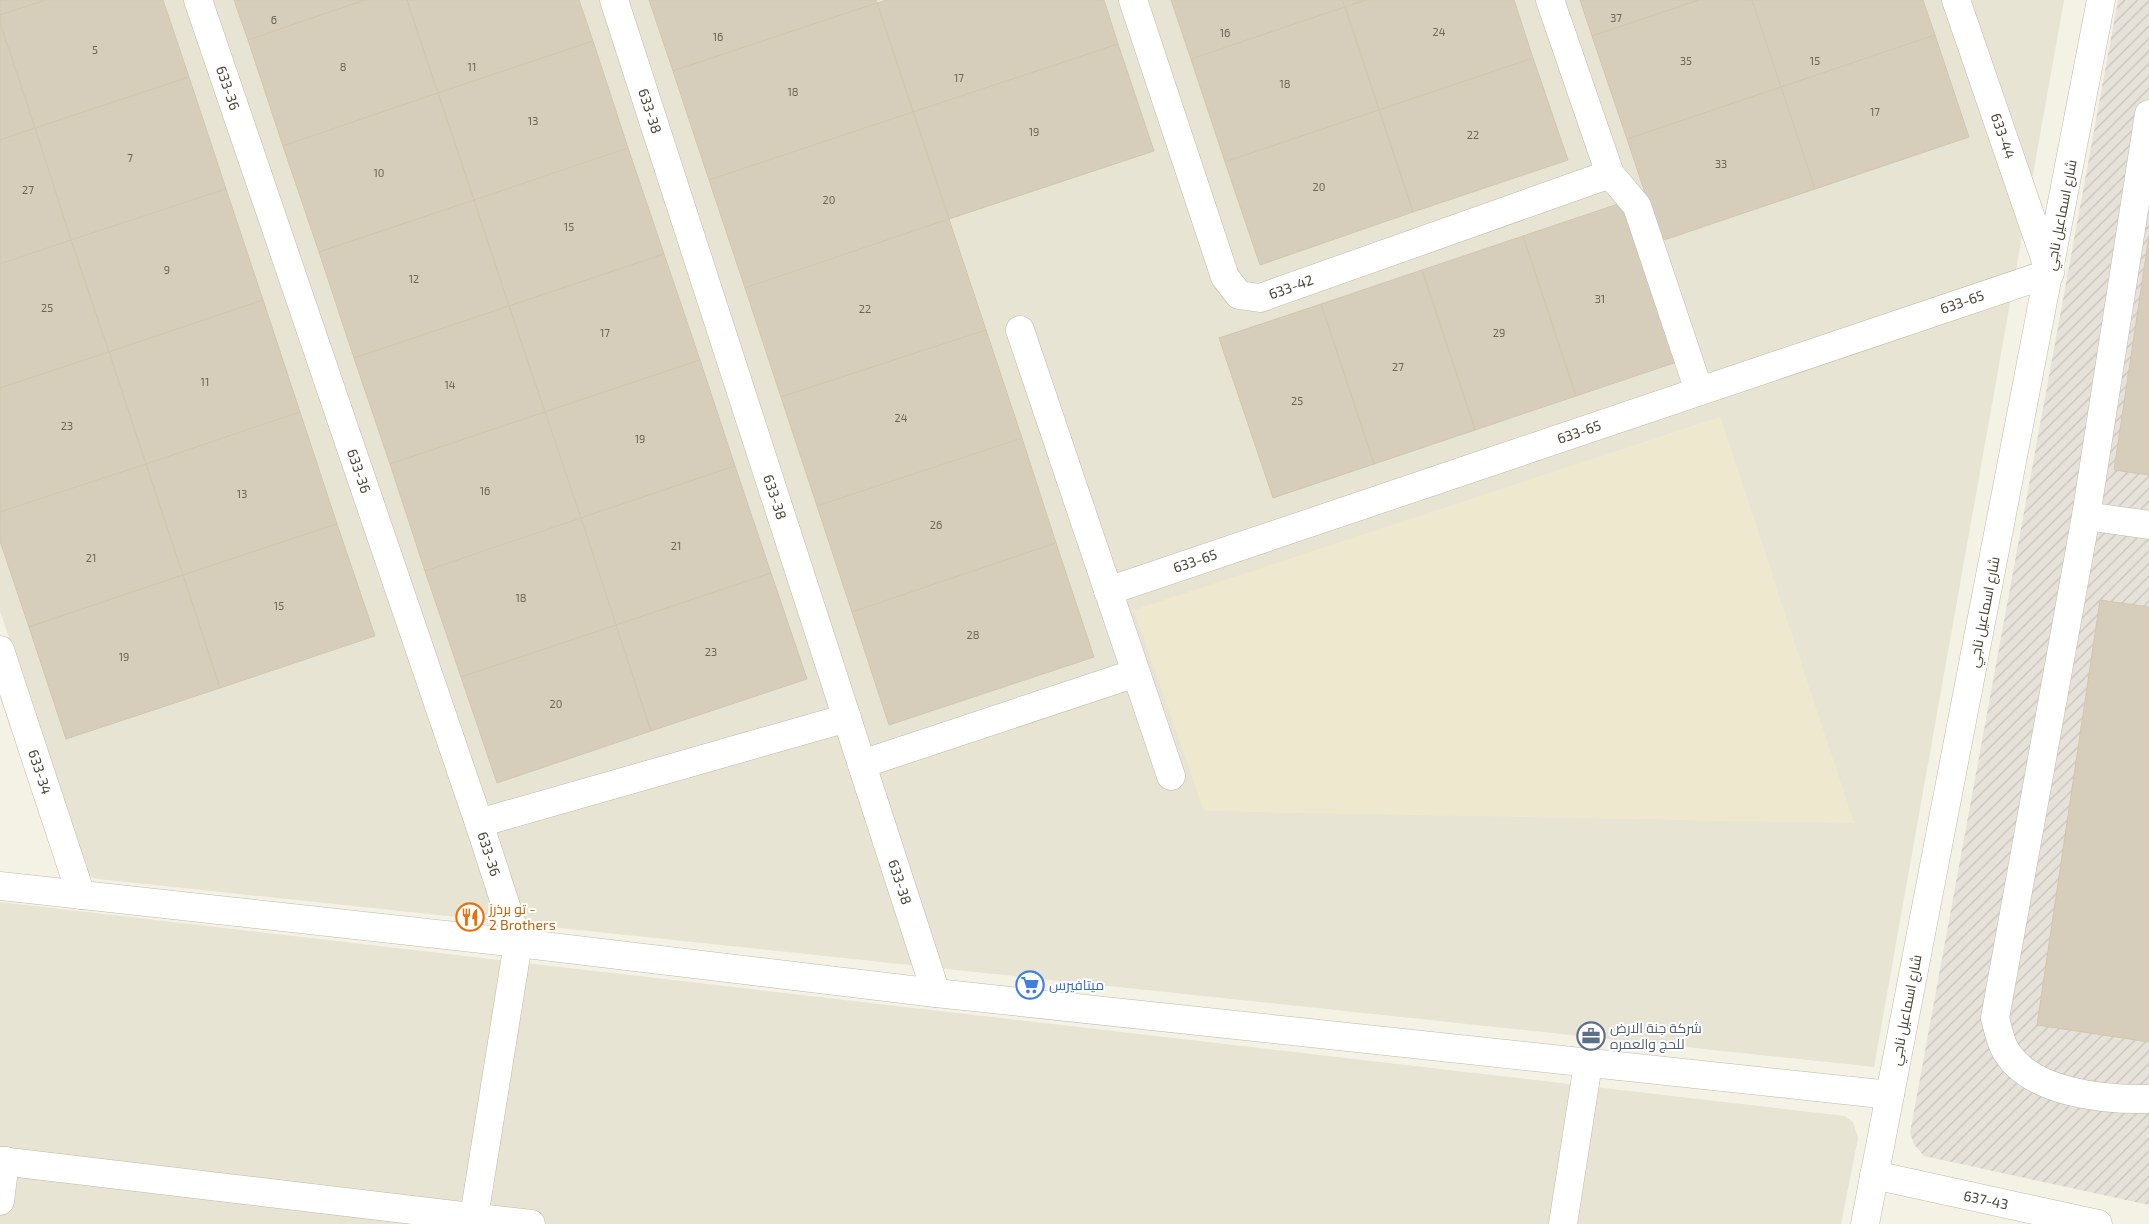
<svg xmlns="http://www.w3.org/2000/svg" width="2149" height="1224" font-family="'Exo 2',Cairo,sans-serif">
<style>
.residential{fill:#e8e4d3}
.industrial{fill:url(#industrial-furrows)}
.education{fill:#eee9ce}
.building{fill:#d6ceba;stroke:#d2c7ad}
.lines{fill:none;stroke-linecap:round;stroke-linejoin:round}
.minor-casing{stroke:#c0baa7;stroke-width:29}
.minor{stroke:#fff;stroke-width:28}
.labels{text-anchor:middle;stroke-width:4;stroke-linejoin:round;paint-order:stroke}
.number-label{font-size:11px;fill:#6b6556}
.street-label{font-size:14px;fill:#474234;stroke:#fff}
.food-label{font-size:14px;fill:#c56008;stroke:#fff;text-anchor:start}
.shop-label{font-size:14px;fill:#366cbe;stroke:#fff;text-anchor:start}
.service-label{font-size:14px;fill:#4e5e75;stroke:#fff;text-anchor:start}
</style>
<defs>
<pattern id="industrial-furrows" width="10" height="10" patternUnits="userSpaceOnUse" patternTransform="scale(1.25)"><rect width="10" height="10" fill="#e6e2da"/><path d="M-1 1l2-2M0 10L10 0M9 11l2-2" fill="none" stroke="#c7c3bc"/></pattern>
</defs>
<rect width="100%" height="100%" fill="#f4f1e5"/>
<g class="residential">
<path d="M0 0H2064L1874 1067 98 879 88 876 0 611Z"/>
<path d="M0 902 1845 1116 1853 1122 1858 1138 1841 1224H0Z"/>
</g>
<path class="industrial" d="M2118 0H2149V1205L1924 1156 1914 1144 1910 1133Z"/>
<path class="education" d="M1720 417 1854 823 1204 811 1134 610Z"/>
<g class="building">
<path d="M0 0H46L0 15Z"/>
<path d="M46 0H163L189 77 35 128 0 23V15Z"/>
<path d="M234 0H365L248 40Z"/>
<path d="M365 0H407L438 93 283 146 248 40Z"/>
<path d="M407 0H579L593 41 438 93Z"/>
<path d="M649 0H876L877 3 673 71Z"/>
<path d="M887 0H1104L1118 44 913 112 877 3Z"/>
<path d="M1171 0H1342L1345 7 1191 59Z"/>
<path d="M1342 0H1366L1345 7Z"/>
<path d="M1366 0H1514L1533 58 1379 110 1345 7Z"/>
<path d="M1580 0H1699L1592 36Z"/>
<path d="M1699 0H1752L1781 87 1627 139 1592 36Z"/>
<path d="M1752 0H1923L1935 35 1781 87Z"/>
<path d="M877 3 913 112 709 180 673 71Z"/>
<path d="M1345 7 1379 110 1225 162 1191 59Z"/>
<path d="M0 23 35 128 0 140Z"/>
<path d="M1935 35 1969 137 1815 189 1781 87Z"/>
<path d="M593 41 628 148 474 200 438 93Z"/>
<path d="M1118 44 1154 151 949 219 913 112Z"/>
<path d="M1533 58 1568 160 1413 212 1379 110Z"/>
<path d="M189 77 226 189 71 240 35 128Z"/>
<path d="M1781 87 1815 189 1661 241 1627 139Z"/>
<path d="M438 93 474 200 319 252 283 146Z"/>
<path d="M1379 110 1413 212 1260 265 1225 162Z"/>
<path d="M913 112 949 219 745 288 709 180Z"/>
<path d="M35 128 71 240 0 264V140Z"/>
<path d="M628 148 664 254 509 306 474 200Z"/>
<path d="M226 189 263 300 109 352 71 240Z"/>
<path d="M474 200 509 306 354 358 319 252Z"/>
<path d="M1624 202 1677 362 1576 396 1523 236Z"/>
<path d="M949 219 986 330 781 397 745 288Z"/>
<path d="M1523 236 1576 396 1475 430 1422 270Z"/>
<path d="M2149 236V475L2114 470Z"/>
<path d="M71 240 109 352 0 388V264Z"/>
<path d="M664 254 700 360 545 412 509 306Z"/>
<path d="M1422 270 1475 430 1374 464 1321 304Z"/>
<path d="M263 300 300 412 146 464 109 352Z"/>
<path d="M1321 304 1374 464 1273 498 1219 338Z"/>
<path d="M509 306 545 412 390 464 354 358Z"/>
<path d="M986 330 1022 438 817 506 781 397Z"/>
<path d="M109 352 146 464 0 512V388Z"/>
<path d="M700 360 735 466 581 518 545 412Z"/>
<path d="M300 412 337 524 183 575 146 464Z"/>
<path d="M545 412 581 518 425 571 390 464Z"/>
<path d="M1022 438 1056 543 852 612 817 506Z"/>
<path d="M146 464 183 575 29 627 0 541V512Z"/>
<path d="M735 466 771 573 616 625 581 518Z"/>
<path d="M581 518 616 625 461 677 425 571Z"/>
<path d="M337 524 375 636 220 688 183 575Z"/>
<path d="M1056 543 1094 657 889 725 852 612Z"/>
<path d="M771 573 807 679 651 731 616 625Z"/>
<path d="M183 575 220 688 66 739 29 627Z"/>
<path d="M2100 600 2149 607V1042L2037 1025Z"/>
<path d="M616 625 651 731 497 783 461 677Z"/>
</g>
<g class="lines">
<g class="minor-casing">
<g id="minor">
<path d="M198 0 479 823 518 943 474 1217"/>
<path d="M614 0 936 993"/>
<path d="M1133 0 1225 277 1239 295 1260 298 1610 174 1550 0"/>
<path d="M2149 114 2086 516 1995 1018C1998 1028 2000 1042 2006 1051 2031 1093 2104 1100 2149 1099"/>
<path d="M1610 174 1637 206 1699 391"/>
<path d="M1020 330 1171 776"/>
<path d="M2086 516 2149 525"/>
<path d="M1108 591 2050 273 1956 0"/>
<path d="M0 650 81 895"/>
<path d="M862 764 1136 673"/>
<path d="M479 823 847 718"/>
<path d="M0 886 518 943 936 993 1890 1095"/>
<path d="M0 1161 531 1224"/>
<path d="M1874 1175 2098 1224"/>
<path d="M0 1201 5 1161"/>
<path d="M1563 1224 1588 1064"/>
<path d="M1865 1224 2101 0"/>
</g>
</g>
<use href="#minor" class="minor"/>
</g>
<defs>
<g id="restaurant-ring" transform="scale(1.4375)"><circle r="9.5" fill="#fff" stroke="#e8710a" stroke-width="1.5"/><path d="M-5-6h1v4h1v-4h1v4h1v-4h1v5L-1.5 .5V6h-2V.5L-5-1ZM5-6V6H3V1.5H1.5Q1.5-4 5-6Z" fill="#e8710a"/></g>
<g id="supermarket-ring" transform="scale(1.4375)"><circle r="9.5" fill="#fff" stroke="#3f7fe0" stroke-width="1.5"/><path d="M-6-5.5h2.5l.6 2H6L4.5 2H-2.5L-4.4-4H-6ZM-1.5 3.2a1.3 1.3 0 1 0 .1 0ZM3 3.2a1.3 1.3 0 1 0 .1 0Z" fill="#3f7fe0"/></g>
<g id="office-ring" transform="scale(1.4375)"><circle r="9.5" fill="#fff" stroke="#5c6f8a" stroke-width="1.5"/><path d="M-6-3h4V-5.5h4V-3h4V5H-6ZM-1-4.5V-3h2v-1.5ZM-6 0V1H6V0Z" fill="#5c6f8a"/></g>
</defs>
<g fill-rule="evenodd">
<use href="#restaurant-ring" x="470" y="917"/>
<use href="#supermarket-ring" x="1030" y="985"/>
<use href="#office-ring" x="1591" y="1036"/>
</g>
<g class="labels">
<g class="number-label">
<text x="1616" y="22">37</text>
<text x="274" y="24">6</text>
<text x="1439" y="36">24</text>
<text x="1225" y="37">16</text>
<text x="718" y="41">16</text>
<text x="95" y="54">5</text>
<text x="1686" y="65">35</text>
<text x="1815" y="65">15</text>
<text x="343" y="71">8</text>
<text x="472" y="71">11</text>
<text x="959" y="82">17</text>
<text x="1285" y="88">18</text>
<text x="793" y="96">18</text>
<text x="1875" y="116">17</text>
<text x="533" y="125">13</text>
<text x="1034" y="136">19</text>
<text x="1473" y="139">22</text>
<text x="130" y="162">7</text>
<text x="1721" y="168">33</text>
<text x="379" y="177">10</text>
<text x="1319" y="191">20</text>
<text x="28" y="194">27</text>
<text x="829" y="204">20</text>
<text x="569" y="231">15</text>
<text x="167" y="274">9</text>
<text x="414" y="283">12</text>
<text x="1600" y="303">31</text>
<text x="47" y="312">25</text>
<text x="865" y="313">22</text>
<text x="605" y="337">17</text>
<text x="1499" y="337">29</text>
<text x="1398" y="371">27</text>
<text x="205" y="386">11</text>
<text x="450" y="389">14</text>
<text x="1297" y="405">25</text>
<text x="901" y="422">24</text>
<text x="67" y="430">23</text>
<text x="640" y="443">19</text>
<text x="485" y="495">16</text>
<text x="242" y="498">13</text>
<text x="936" y="529">26</text>
<text x="676" y="550">21</text>
<text x="91" y="562">21</text>
<text x="521" y="602">18</text>
<text x="279" y="610">15</text>
<text x="973" y="639">28</text>
<text x="711" y="656">23</text>
<text x="124" y="661">19</text>
<text x="556" y="708">20</text>
</g>
<g class="street-label">
<text transform="translate(228 88) rotate(71)" y="5">633-36</text>
<text transform="translate(650 111) rotate(72)" y="5">633-38</text>
<text transform="translate(2003 136) rotate(71)" y="5">633-44</text>
<text transform="translate(2061 215) rotate(-79)" y="5">شارع اسماعيل ناجي</text>
<text transform="translate(1291 287) rotate(-20)" y="5">633-42</text>
<text transform="translate(1962 302) rotate(-19)" y="5">633-65</text>
<text transform="translate(1579 432) rotate(-19)" y="5">633-65</text>
<text transform="translate(359 471) rotate(71)" y="5">633-36</text>
<text transform="translate(775 497) rotate(72)" y="5">633-38</text>
<text transform="translate(1195 561) rotate(-19)" y="5">633-65</text>
<text transform="translate(1984 612) rotate(-79)" y="5">شارع اسماعيل ناجي</text>
<text transform="translate(40 772) rotate(72)" y="5">633-34</text>
<text transform="translate(489 854) rotate(72)" y="5">633-36</text>
<text transform="translate(900 882) rotate(72)" y="5">633-38</text>
<text transform="translate(1906 1010) rotate(-79)" y="5">شارع اسماعيل ناجي</text>
<text transform="translate(1986 1200) rotate(12)" y="5">637-43</text>
</g>
<g class="food-label">
<text x="489" y="914">تو برذرز -<tspan x="489" dy="16">2 Brothers</tspan></text>
</g>
<g class="shop-label">
<text x="1049" y="990">ميتافيرس</text>
</g>
<g class="service-label">
<text x="1610" y="1033">شركة جنة الارض<tspan x="1610" dy="16">للحج والعمره</tspan></text>
</g>
</g>
</svg>
